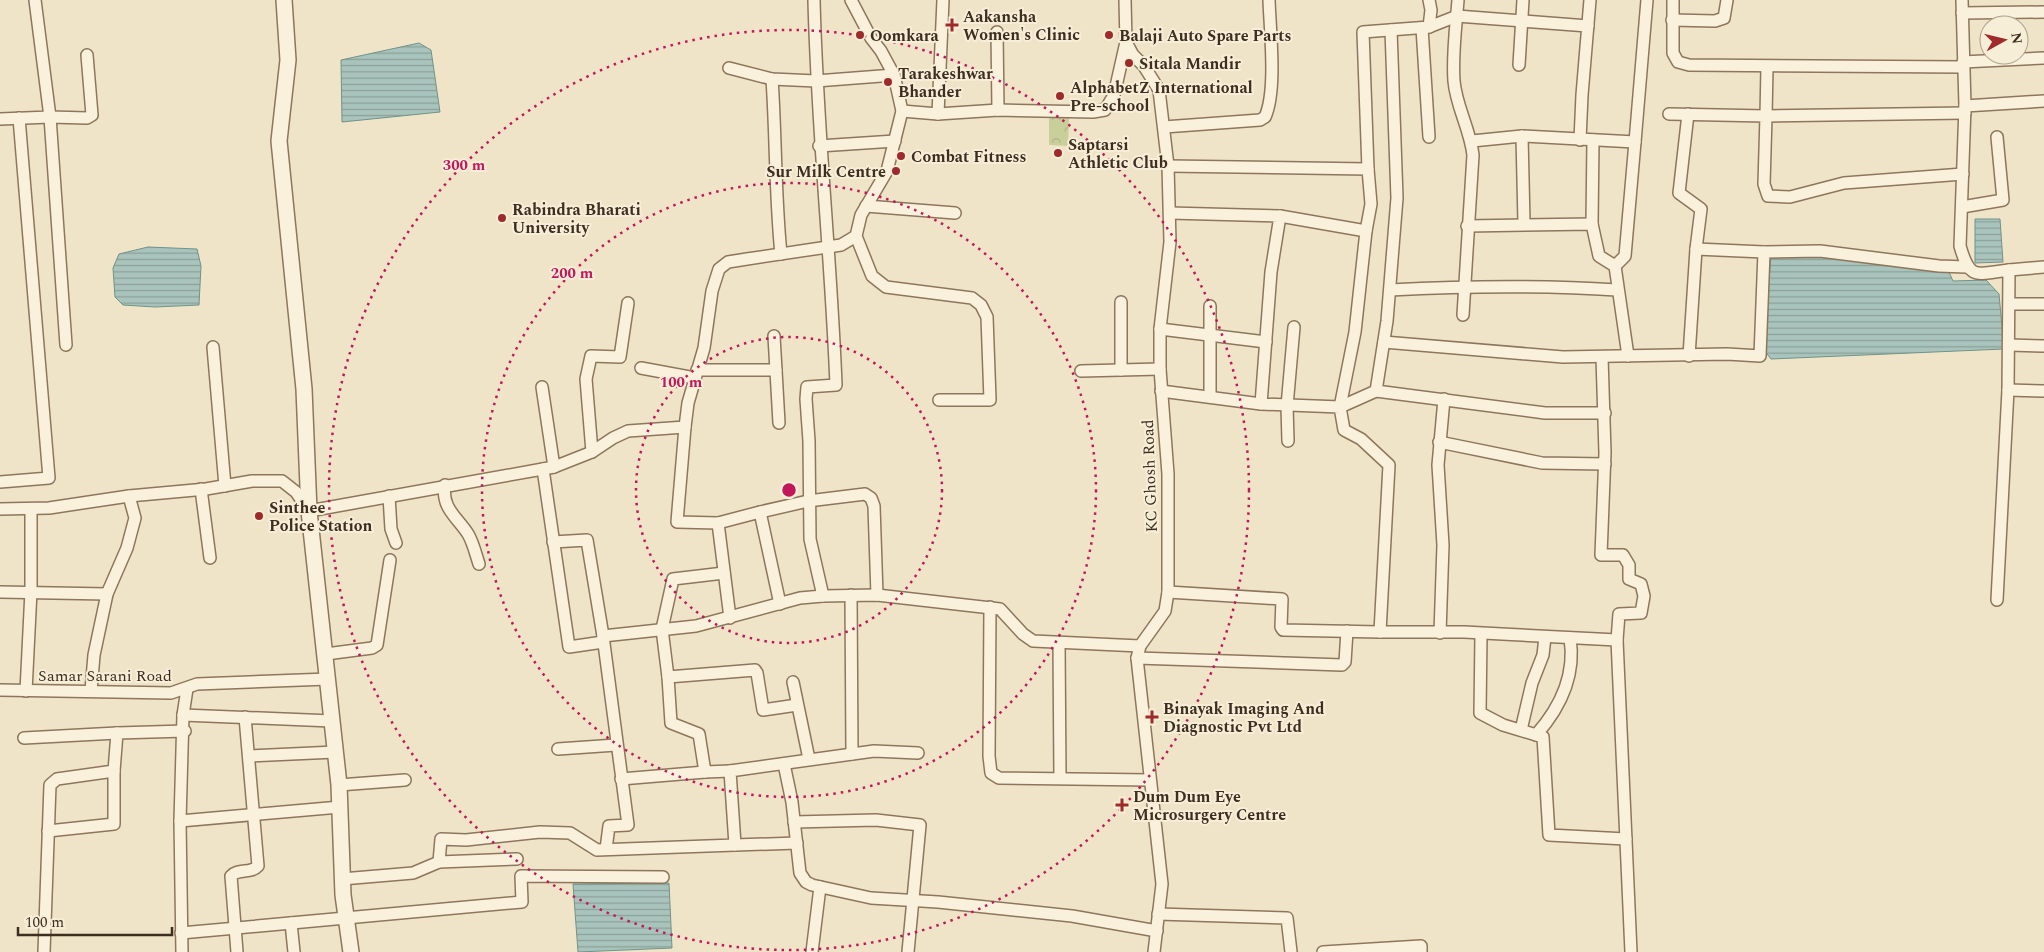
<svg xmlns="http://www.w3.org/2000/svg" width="2044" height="952" font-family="Spectral,serif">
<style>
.park{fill:url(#park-crowns)}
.water{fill:url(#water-rules);stroke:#6f938a}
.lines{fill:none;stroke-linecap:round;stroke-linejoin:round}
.minor-casing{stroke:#8d765c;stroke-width:14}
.tertiary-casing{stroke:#8d765c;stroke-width:18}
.minor{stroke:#faf1dc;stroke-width:11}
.tertiary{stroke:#faf1dc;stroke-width:15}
.ring{fill:none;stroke:#c2185b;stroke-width:2.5;stroke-dasharray:2.5 5}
.poi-dot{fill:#9e2a2b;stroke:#f7eed8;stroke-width:2}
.labels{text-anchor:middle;stroke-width:4;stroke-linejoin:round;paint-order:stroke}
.poi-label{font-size:16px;font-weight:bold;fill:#3d2e20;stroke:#f7eed8;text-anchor:start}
.street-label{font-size:16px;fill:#3d2e20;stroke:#f7eed8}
.centre{fill:#c2185b;stroke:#f7eed8;stroke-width:2.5}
.ring-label{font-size:15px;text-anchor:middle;font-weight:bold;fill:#c2185b;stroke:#f7eed8;stroke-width:4;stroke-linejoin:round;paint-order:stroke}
</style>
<defs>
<pattern id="park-crowns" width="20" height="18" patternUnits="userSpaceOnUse" patternTransform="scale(1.25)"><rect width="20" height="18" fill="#c9cf9b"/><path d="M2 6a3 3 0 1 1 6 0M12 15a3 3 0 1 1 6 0" fill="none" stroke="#aeb285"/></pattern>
<pattern id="water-rules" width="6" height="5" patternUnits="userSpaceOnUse" patternTransform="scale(1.25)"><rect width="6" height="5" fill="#a9c4bc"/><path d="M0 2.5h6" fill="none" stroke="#8ba098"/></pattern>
</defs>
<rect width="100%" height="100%" fill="#f0e4c8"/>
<path class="park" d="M1069 114 1068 146 1049 145V115Z"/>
<g class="water">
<path d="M419 43 431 50 440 112 342 122 341 60Z"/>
<path d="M1975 219H2000L2003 262 1975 263Z"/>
<path d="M148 247 197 249 201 266 199 305 155 307 123 305 115 297 113 268 119 254Z"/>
<path d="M1807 252 1949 272 1953 281 1986 280 1999 294 2004 349 1771 359 1764 350 1771 253Z"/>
<path d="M669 883 672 948 578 952 573 884Z"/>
</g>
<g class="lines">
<g class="minor-casing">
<g id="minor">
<path d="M814 0C817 129 831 256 836 385L807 387 806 399 809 441 810 539 823 596"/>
<path d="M851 0 871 38 881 51 894 75 902 111 887 171 861 215 856 236 872 276 886 287 972 298 981 305 987 317 990 400H939"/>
<path d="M1125 0 1126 42 1133 55 1144 66 1159 90 1168 166 1170 242 1160 329V369L1168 474V592L1165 611 1140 646 1137 658 1162 884 1154 952"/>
<path d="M1458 0C1456 26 1452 55 1454 81 1456 106 1470 129 1473 155L1463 315"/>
<path d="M1673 0V53L1678 62 1689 65 1963 67"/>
<path d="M1962 0 1965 106 1960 246C1970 281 1976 274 2009 270L2008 390 1997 600"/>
<path d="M1962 13 2044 12"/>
<path d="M1672 20 1715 21 1724 18 1727 0"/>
<path d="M1429 27 1457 16 1588 26"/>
<path d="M1422 28 1429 137"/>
<path d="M997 32 998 110"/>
<path d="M1963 62 2044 58"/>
<path d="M1519 65 1523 0"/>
<path d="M1767 67 1766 116 1965 113"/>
<path d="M729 68 772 79 816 81 894 75"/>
<path d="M772 79C776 137 775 196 781 254"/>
<path d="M1965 106 2044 101"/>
<path d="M902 111 938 114 943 0"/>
<path d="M938 114 998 110 1093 112 1105 110 1114 95 1126 42"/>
<path d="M1669 114 1766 116 1764 184 1768 196 1790 197 1844 183 1963 174"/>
<path d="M1688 114 1679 193 1701 209 1696 249 1689 356"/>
<path d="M0 119 50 117 35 0"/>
<path d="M1164 127 1260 120 1265 117C1277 91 1270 30 1269 0"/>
<path d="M1522 136 1524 223"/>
<path d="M1580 140 1582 95 1590 0"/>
<path d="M1472 141 1522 136 1635 142 1647 0"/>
<path d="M819 146 895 141"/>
<path d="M1168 166 1368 169 1371 204 1366 231"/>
<path d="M1368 169 1363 32 1429 27 1431 10 1429 0"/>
<path d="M866 206 955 213"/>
<path d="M1962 207 2003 200 1997 137"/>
<path d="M1170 213 1280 216 1271 272 1261 404 1340 407 1344 430 1361 439 1389 465 1380 632H1464L1617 640 1631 952"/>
<path d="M1280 216 1366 231 1355 332 1340 407"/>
<path d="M1592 224 1593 140"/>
<path d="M1467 226 1592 224 1599 256 1615 266 1628 356"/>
<path d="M1696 249 1764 252"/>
<path d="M1615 266 1625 256 1635 142"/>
<path d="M2009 270 2044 267"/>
<path d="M1390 290C1466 286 1541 285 1617 290"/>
<path d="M1121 302V370"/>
<path d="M2010 304H2044"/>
<path d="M1160 329 1266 342"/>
<path d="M774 336 779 423"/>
<path d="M1384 342 1563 357 1727 354 1760 356 1764 252 1820 251 1939 266 1966 267"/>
<path d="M66 345 50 117 87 118 92 115 87 55"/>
<path d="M2009 345 2044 346"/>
<path d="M213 347 225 486"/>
<path d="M1602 357 1605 453 1601 555H1623L1629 565V579L1641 584 1644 596 1641 613 1619 614 1617 640"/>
<path d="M641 368 695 378"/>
<path d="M697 370H776"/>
<path d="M1081 371 1160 369"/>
<path d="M542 387 554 467"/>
<path d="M2008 390 2044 391"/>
<path d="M1161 391 1261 404"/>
<path d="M1376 391 1545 413H1605"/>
<path d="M1210 397V306"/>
<path d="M1340 407 1376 391 1387 321 1397 198 1391 30"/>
<path d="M685 427 677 522 718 523 760 512 780 604"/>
<path d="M1288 441 1287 406 1294 327"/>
<path d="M1439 442 1542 463 1605 464"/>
<path d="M592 452 586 379 591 356 620 357 628 303"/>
<path d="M543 469 569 647 603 642"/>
<path d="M0 482 49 478 19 118"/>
<path d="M445 485C441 508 457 517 468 534 473 542 476 555 479 564"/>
<path d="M201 489 210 558"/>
<path d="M389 496 391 529 396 543"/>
<path d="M0 509 49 508 129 496 206 489 252 481H282L296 492 309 511 554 467 592 452 613 438 628 431 685 427 688 403 704 348 712 291 719 269 728 262 747 259 841 245 856 236"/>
<path d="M760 512 808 501 865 494 871 498 874 506 877 595"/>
<path d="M718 523 730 618"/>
<path d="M553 542 587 540 603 636 696 626 800 598 823 596 877 595 1000 609 1023 634 1033 641 1140 646"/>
<path d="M0 592 107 594"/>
<path d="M1168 592 1282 599 1281 627 1283 630 1380 632"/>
<path d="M851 595 852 754"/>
<path d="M990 607 989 756 991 773 999 778 1149 780"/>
<path d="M1440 633 1443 545 1438 465 1444 399"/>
<path d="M1481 634 1480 713 1503 725 1543 737 1549 835 1626 839"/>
<path d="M603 636 628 825 609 826 606 849"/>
<path d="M1059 643 1060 778"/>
<path d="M326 654 372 648 377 645 390 560"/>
<path d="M1137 658 1342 665 1345 662 1347 631"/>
<path d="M668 677 662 629 673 579 724 573"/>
<path d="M793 682 809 759"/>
<path d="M187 689 183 715 180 821 340 807"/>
<path d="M0 690 171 693 197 684 328 679"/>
<path d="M26 691 31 591V509"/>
<path d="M91 691 94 655 107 594 127 548 135 518 129 496"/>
<path d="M183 715 332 721"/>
<path d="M1521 730 1532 683 1543 655 1545 637"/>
<path d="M1536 735C1560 708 1576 676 1570 638"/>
<path d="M24 738 117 733"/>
<path d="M558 749 616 745"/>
<path d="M249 756 335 752"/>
<path d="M784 764 792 802 800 873 806 882 812 885 871 898 938 902 1072 916 1157 931"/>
<path d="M730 771 705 772 699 734 671 723 668 677 755 670 757 673 763 710 797 705"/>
<path d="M621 779 705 772"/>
<path d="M339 785 405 780"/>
<path d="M180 821 182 952"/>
<path d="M794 822 876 820 920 825 908 952"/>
<path d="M48 831 114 824V771"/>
<path d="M735 845 797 843"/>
<path d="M439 862 517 859"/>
<path d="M342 879 413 873 439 862 441 839 466 840 540 832 570 833 597 850 735 845 730 771 874 751 918 753"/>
<path d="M1158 914 1287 918 1291 952"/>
<path d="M291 923 294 952"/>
<path d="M181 933 522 902 521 876 663 877"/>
<path d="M44 952 50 785 57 779 114 771 117 733 185 731"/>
<path d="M237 952 231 876C238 868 251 874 258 866L245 717"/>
<path d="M812 952 820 887"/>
<path d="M1323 952 1421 946V952"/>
</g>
</g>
<g class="tertiary-casing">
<path id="tertiary" d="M284 0 288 60 279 141 304 389 309 511 339 785 343 895 351 952"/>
</g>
<use href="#minor" class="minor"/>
<use href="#tertiary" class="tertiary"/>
</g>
<g class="ring">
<circle cx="789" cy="490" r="153"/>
<circle cx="789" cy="490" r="307"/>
<circle cx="789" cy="490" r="460"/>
</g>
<g class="poi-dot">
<path d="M949.5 17.5h5v5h5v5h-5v5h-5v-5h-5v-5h5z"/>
<circle cx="860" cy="35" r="5"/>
<circle cx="1109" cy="35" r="5"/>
<circle cx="1129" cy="63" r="5"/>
<circle cx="888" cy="82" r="5"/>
<circle cx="1060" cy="96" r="5"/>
<circle cx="1058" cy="153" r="5"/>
<circle cx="901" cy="156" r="5"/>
<circle cx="896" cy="171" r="5"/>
<circle cx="502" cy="218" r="5"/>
<circle cx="259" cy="516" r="5"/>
<path d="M1149.5 709.5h5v5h5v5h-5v5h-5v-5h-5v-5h5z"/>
<path d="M1119.5 797.5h5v5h5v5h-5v5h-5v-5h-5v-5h5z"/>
</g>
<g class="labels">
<g class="poi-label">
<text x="963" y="22">Aakansha<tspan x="963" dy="18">Women's Clinic</tspan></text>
<text x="870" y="41">Oomkara</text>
<text x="1119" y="41">Balaji Auto Spare Parts</text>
<text x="1139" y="69">Sitala Mandir</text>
<text x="898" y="79">Tarakeshwar<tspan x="898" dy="18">Bhander</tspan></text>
<text x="1070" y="93">AlphabetZ International<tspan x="1070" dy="18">Pre-school</tspan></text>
<text x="1068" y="150">Saptarsi<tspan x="1068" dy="18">Athletic Club</tspan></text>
<text x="911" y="162">Combat Fitness</text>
<text x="886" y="177" text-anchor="end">Sur Milk Centre</text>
<text x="512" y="215">Rabindra Bharati<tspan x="512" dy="18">University</tspan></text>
<text x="269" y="513">Sinthee<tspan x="269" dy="18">Police Station</tspan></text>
<text x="1163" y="714">Binayak Imaging And<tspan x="1163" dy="18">Diagnostic Pvt Ltd</tspan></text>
<text x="1133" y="802">Dum Dum Eye<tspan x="1133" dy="18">Microsurgery Centre</tspan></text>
</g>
<g class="street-label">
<text transform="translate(1149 476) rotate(-92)" y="6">KC Ghosh Road</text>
<text x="105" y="681">Samar Sarani Road</text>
</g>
</g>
<circle cx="789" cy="490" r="8" class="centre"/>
<g class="ring-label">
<text x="464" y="170">300 m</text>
<text x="572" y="278">200 m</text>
<text x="681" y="387">100 m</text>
</g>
<g transform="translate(2004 40) rotate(82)"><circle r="24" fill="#f7eed8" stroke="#ada18e"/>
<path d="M0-4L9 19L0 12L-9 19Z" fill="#9e2a2b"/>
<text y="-8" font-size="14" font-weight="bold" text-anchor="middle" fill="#3d2e20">N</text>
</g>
<path d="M18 927v8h154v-8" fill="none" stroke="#3d2e20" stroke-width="2.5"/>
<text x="25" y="927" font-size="15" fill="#3d2e20" stroke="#f7eed8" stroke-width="4" paint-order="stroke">100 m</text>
</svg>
